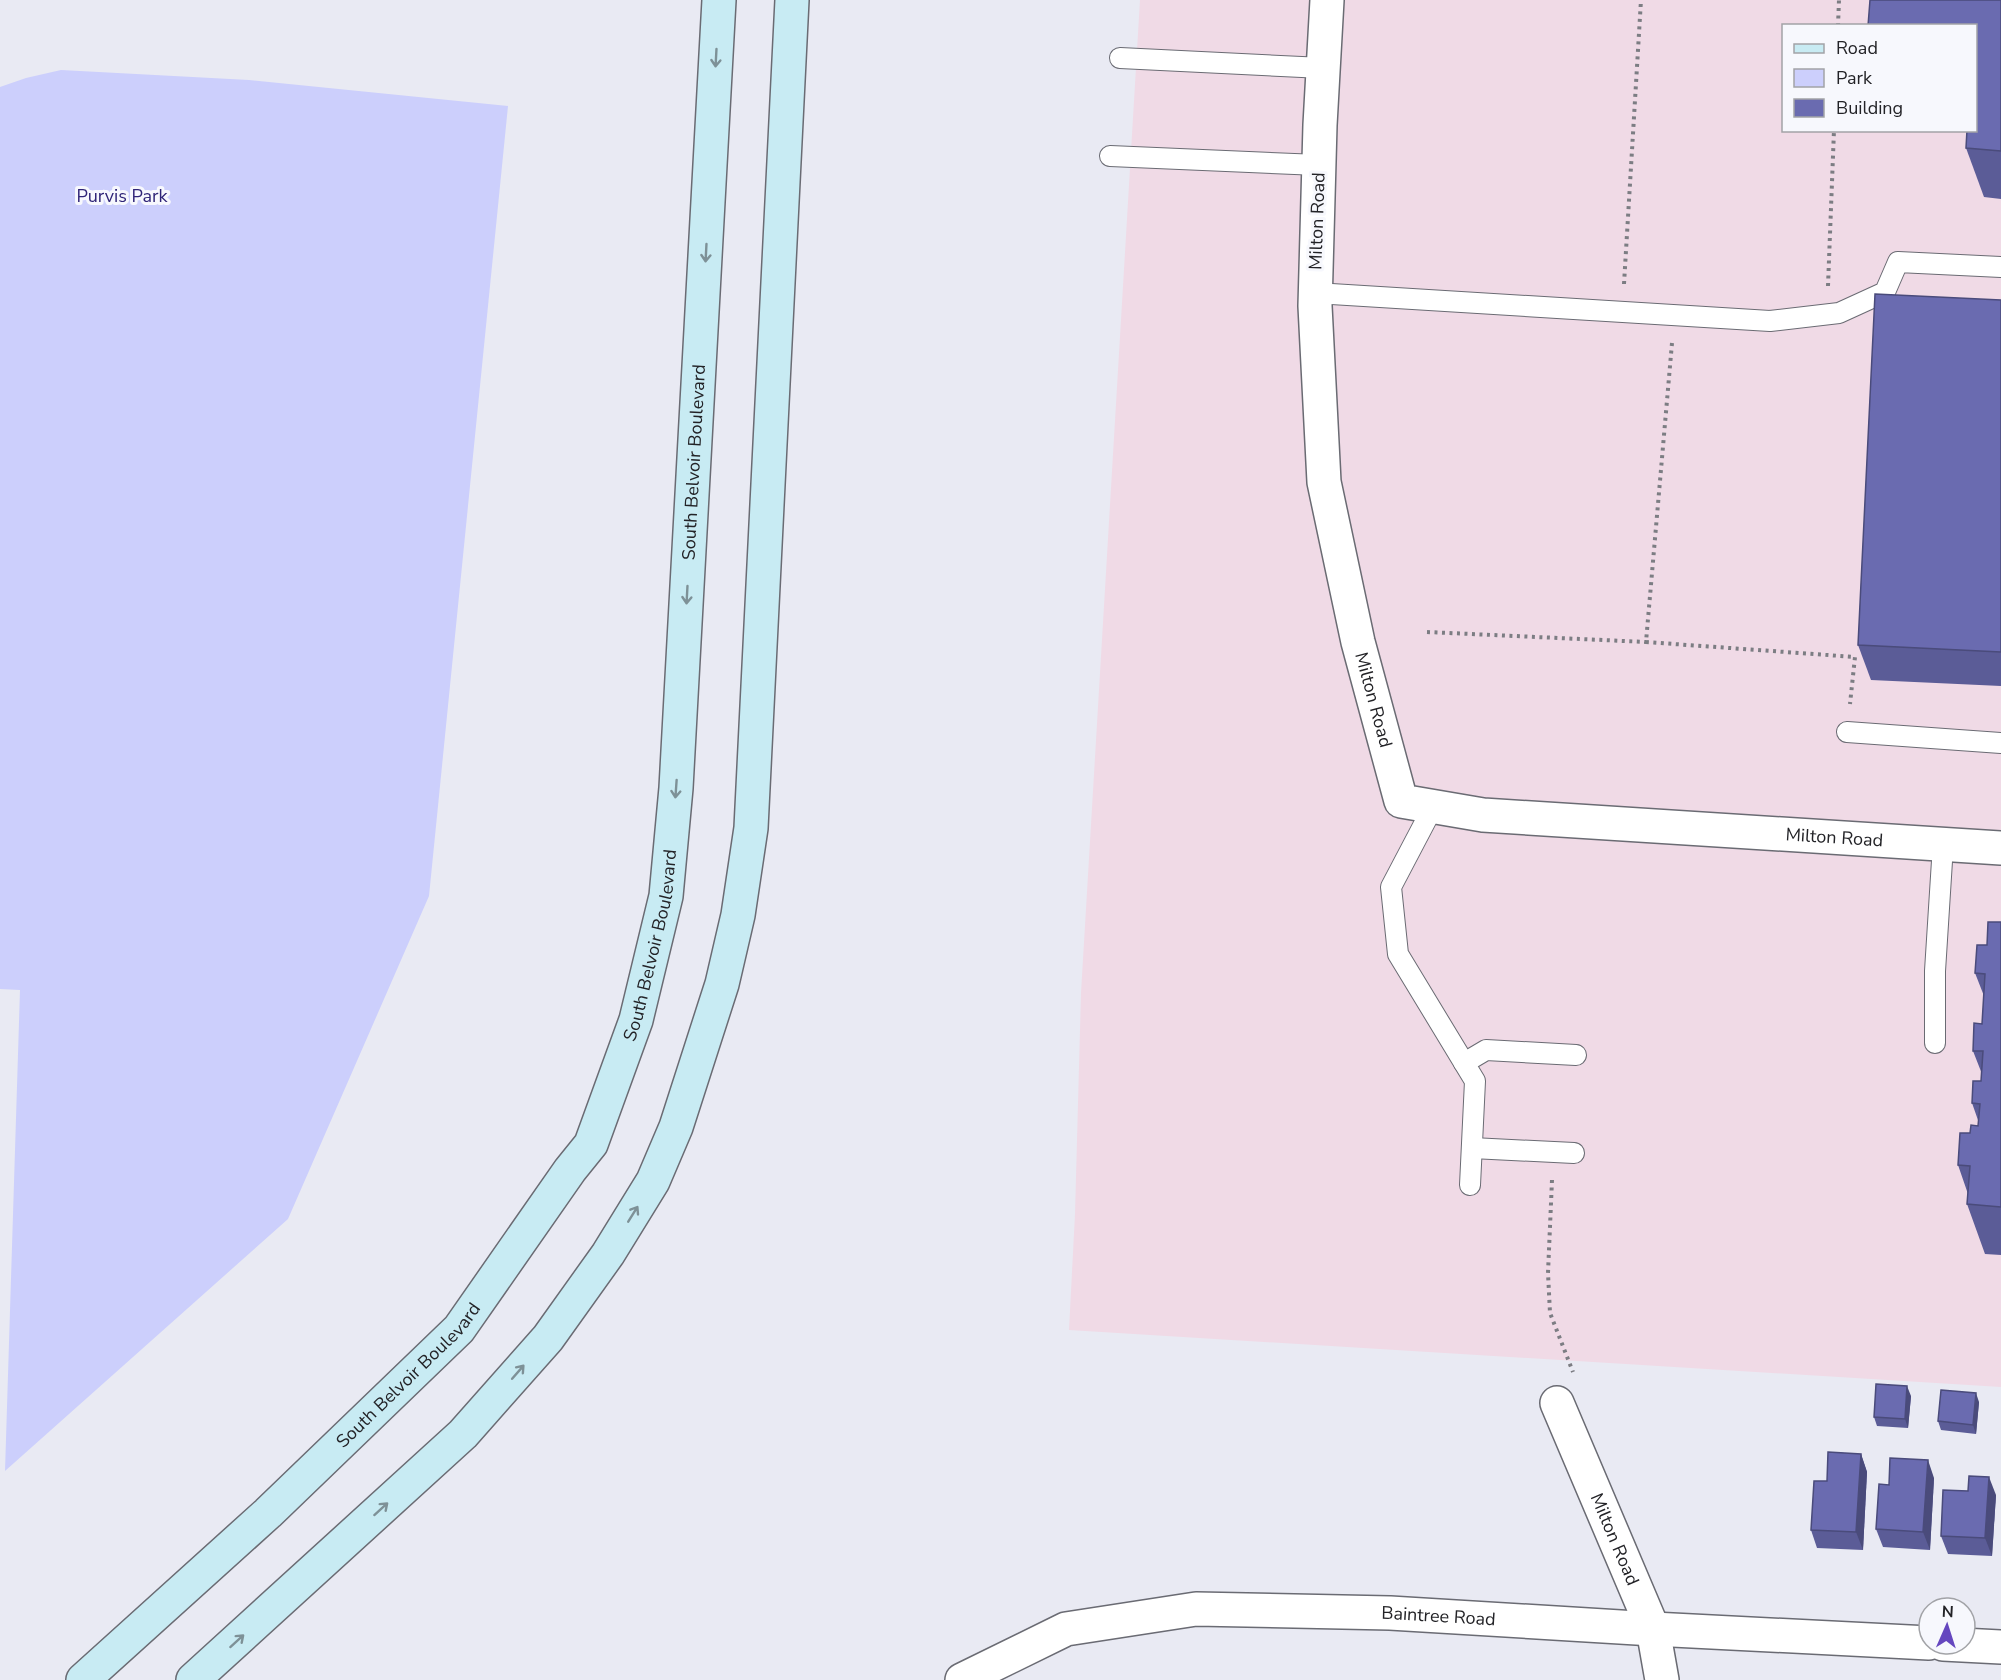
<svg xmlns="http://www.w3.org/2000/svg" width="2001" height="1680" font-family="'Nunito Sans',sans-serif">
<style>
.commercial{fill:#f0dae6;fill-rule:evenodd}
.green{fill:#cccffc}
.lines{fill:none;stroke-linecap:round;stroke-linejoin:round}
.lane-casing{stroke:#6a6b73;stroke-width:22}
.street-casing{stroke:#6a6b73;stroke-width:36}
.secondary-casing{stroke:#6a6b73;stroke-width:36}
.path{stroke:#7c7d83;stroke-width:4;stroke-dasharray:3 4.5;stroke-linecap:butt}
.lane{stroke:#fff;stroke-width:20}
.street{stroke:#fff;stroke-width:33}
.secondary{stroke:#c8ebf3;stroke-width:33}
.wall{fill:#5b5c97}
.shaded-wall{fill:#4a4b7b}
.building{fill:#6a6bb0;stroke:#4a4b7b;stroke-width:1.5}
.oneway{stroke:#7e9197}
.labels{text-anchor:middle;stroke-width:6;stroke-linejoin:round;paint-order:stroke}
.park-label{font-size:18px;fill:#2f2477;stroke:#f7f8fd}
.street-label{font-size:18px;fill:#232327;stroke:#f7f8fd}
</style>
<rect width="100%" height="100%" fill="#e9eaf3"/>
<path class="commercial" d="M1140 0H2001V1387L1069 1330 1075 1214 1081 993ZM1784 26H1976V130H1784Z"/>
<path class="green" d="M61 70 249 80 508 106 429 896 288 1219 5 1471 20 990 0 989V87L26 78Z"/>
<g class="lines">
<g class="lane-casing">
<g id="lane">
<path d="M1120 58 1323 68"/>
<path d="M1110 156 1319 165"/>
<path d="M1315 293 1770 321 1839 313 1885 292 1898 262 2001 267"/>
<path d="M1847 732 2001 743"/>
<path d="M1433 807 1391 887 1398 954 1475 1081 1470 1185"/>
<path d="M1935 1043V971L1943 845"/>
<path d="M1464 1063 1486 1050 1576 1055"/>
<path d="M1472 1148 1574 1153"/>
</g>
</g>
<g class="street-casing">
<g id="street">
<path id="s1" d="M1327 0 1320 125 1315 306 1324 482 1358 642 1401 801 1483 815 2001 848"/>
<path id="s2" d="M1557 1403 1653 1629 1662 1680"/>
<path d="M1943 1644 2001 1647"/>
<path id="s3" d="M962 1680 1066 1629 1196 1609 1390 1613 1653 1629 1929 1643"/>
</g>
</g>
<g class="secondary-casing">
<g id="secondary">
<path id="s4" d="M83 1680 268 1513 459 1329 570 1170 591 1144 636 1020 666 896 676 788 719 0"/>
<path d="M193 1680 463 1434 548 1338 608 1254 653 1181 676 1127 722 984 738 915 751 828 792 0"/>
</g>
</g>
<g class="path">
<path d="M1838 26 1839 0"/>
<path d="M1624 284 1641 0"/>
<path d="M1828 286 1834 130"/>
<path d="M1672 343 1646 642 1855 657 1850 704"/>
<path d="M1427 632 1646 642"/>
<path d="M1552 1180 1548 1273 1550 1313 1573 1372"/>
</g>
<use href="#lane" class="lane"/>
<use href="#street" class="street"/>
<use href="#secondary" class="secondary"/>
</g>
<g class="wall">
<path d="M2001 0V199L1984 197 1966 148Z"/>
<path d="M2001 300V686L1871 680 1858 645Z"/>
<path d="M2001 922V1255L1985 1254 1967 1204 1968 1194 1958 1165 1970 1133 1978 1126 1979 1123 1972 1103 1981 1081 1982 1074 1973 1051 1982 1024 1984 996 1975 973 1987 945Z"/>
<path d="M1911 1396 1908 1428 1877 1426 1874 1417Z"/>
<path d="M1979 1402 1976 1434 1941 1430 1938 1421Z"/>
<path d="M1861 1454 1867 1472 1863 1550 1817 1548 1811 1530 1827 1481Z"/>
<path d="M1934 1478 1930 1550 1883 1547 1876 1529Z"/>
<path d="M1996 1495 1992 1556 1948 1554 1941 1536Z"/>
</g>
<g class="shaded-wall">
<path d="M1907 1386 1911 1396 1908 1428 1905 1419Z"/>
<path d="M1976 1393 1979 1402 1976 1434 1973 1425Z"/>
<path d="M1861 1454 1867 1472 1863 1550 1856 1532Z"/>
<path d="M1928 1460 1934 1478 1930 1550 1923 1532Z"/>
<path d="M1989 1477 1996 1495 1992 1556 1985 1538Z"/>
</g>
<g class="building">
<path d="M1870 0H2001V151L1966 148 1967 130H1976V26H1868Z"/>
<path d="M1875 294 2001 300V652L1858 645Z"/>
<path d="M1988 922H2001V1207L1967 1204 1970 1166 1958 1165 1960 1133H1970L1971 1125 1978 1126 1980 1104 1972 1103 1973 1081H1981L1983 1051H1973L1974 1023 1982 1024 1985 974 1975 973 1977 945H1987Z"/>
<path d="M1876 1384 1907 1386 1905 1419 1874 1417Z"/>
<path d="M1941 1390 1976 1393 1973 1425 1938 1421Z"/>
<path d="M1828 1452 1861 1454 1856 1532 1811 1530 1814 1481H1827Z"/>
<path d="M1890 1458 1928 1460 1923 1532 1876 1529 1879 1484 1889 1485Z"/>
<path d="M1969 1476 1989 1477 1985 1538 1941 1536 1943 1490 1968 1491Z"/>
</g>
<defs><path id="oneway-shaft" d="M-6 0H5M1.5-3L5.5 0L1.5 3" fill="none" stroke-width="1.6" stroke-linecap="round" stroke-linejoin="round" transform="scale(1.5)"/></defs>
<g class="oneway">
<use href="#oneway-shaft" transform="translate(716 58) rotate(93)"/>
<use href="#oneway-shaft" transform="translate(706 253) rotate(93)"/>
<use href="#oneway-shaft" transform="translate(687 595) rotate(93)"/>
<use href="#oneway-shaft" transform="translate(676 789) rotate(94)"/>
<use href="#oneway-shaft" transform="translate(633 1214) rotate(-58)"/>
<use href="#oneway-shaft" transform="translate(518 1372) rotate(-49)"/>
<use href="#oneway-shaft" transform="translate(381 1509) rotate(-42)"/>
<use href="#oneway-shaft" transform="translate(237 1641) rotate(-42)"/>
</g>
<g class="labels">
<g class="park-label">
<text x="122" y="202">Purvis Park</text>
</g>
<g class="street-label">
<text transform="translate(1317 221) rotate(-88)" y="6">Milton Road</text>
<text dy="6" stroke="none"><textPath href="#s4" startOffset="1436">South Belvoir Boulevard</textPath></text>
<text dy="6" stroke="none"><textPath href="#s1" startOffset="706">Milton Road</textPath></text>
<text dy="6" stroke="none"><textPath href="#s1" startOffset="1246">Milton Road</textPath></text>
<text dy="6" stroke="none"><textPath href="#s4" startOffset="950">South Belvoir Boulevard</textPath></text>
<text dy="6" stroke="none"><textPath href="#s4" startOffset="446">South Belvoir Boulevard</textPath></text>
<text dy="6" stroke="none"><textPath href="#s2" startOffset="148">Milton Road</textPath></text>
<text dy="6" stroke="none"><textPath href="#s3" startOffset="490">Baintree Road</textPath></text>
</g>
</g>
<rect x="1782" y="24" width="195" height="108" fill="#f7f8fd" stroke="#a2a3a7" stroke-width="1.5"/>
<rect x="1794" y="44" width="30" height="9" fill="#c8ebf3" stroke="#a2a3a7" stroke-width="1.5"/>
<text x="1836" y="54" font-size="18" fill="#232327">Road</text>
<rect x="1794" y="69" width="30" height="18" fill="#cccffc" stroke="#a2a3a7" stroke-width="1.5"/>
<text x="1836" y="84" font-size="18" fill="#232327">Park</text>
<rect x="1794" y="99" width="30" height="18" fill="#6a6bb0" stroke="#a2a3a7" stroke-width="1.5"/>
<text x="1836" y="114" font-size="18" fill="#232327">Building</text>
<g transform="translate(1947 1626) rotate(3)"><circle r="28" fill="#f7f8fd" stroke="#a2a3a7" stroke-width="1.5"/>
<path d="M0-4.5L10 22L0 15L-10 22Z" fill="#6547bf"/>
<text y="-9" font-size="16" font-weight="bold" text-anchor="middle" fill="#232327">N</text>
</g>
</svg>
